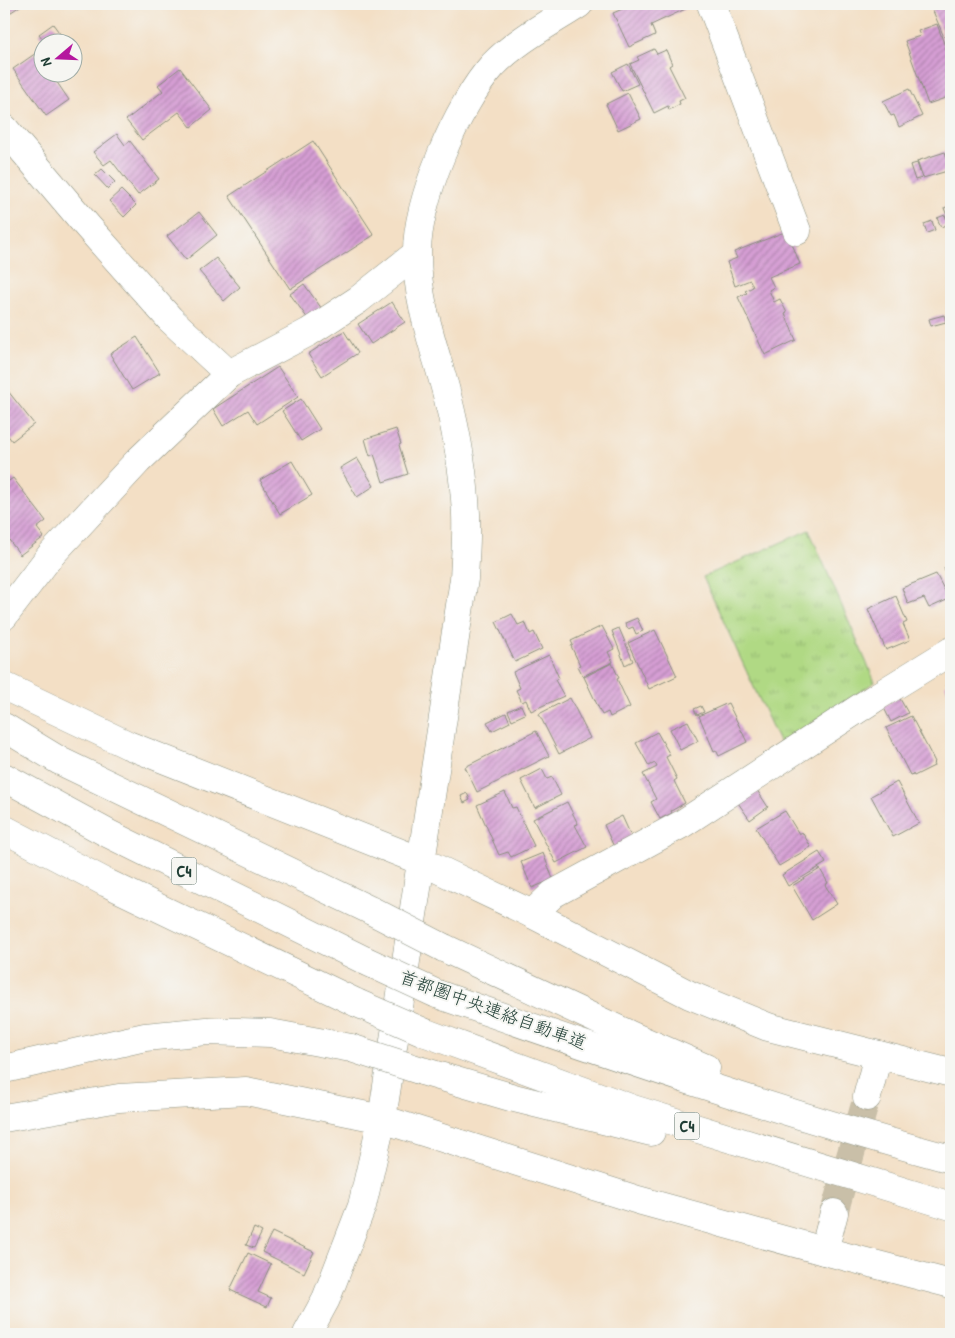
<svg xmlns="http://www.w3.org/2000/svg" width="955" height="1338" font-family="'Patrick Hand','Klee One',sans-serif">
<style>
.grass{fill:url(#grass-tufts);stroke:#688b5c}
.building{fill:url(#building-hatch)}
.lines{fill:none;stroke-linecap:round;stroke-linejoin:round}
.minor-tunnel{stroke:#c9bfa8;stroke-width:28;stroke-dasharray:28 14;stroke-linecap:butt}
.minor-casing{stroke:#898e7c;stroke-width:29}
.highway-casing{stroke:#898e7c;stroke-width:29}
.minor{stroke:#fff;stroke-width:28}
.highway{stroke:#fff;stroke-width:28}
.highway-bridge-casing{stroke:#898e7c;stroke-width:29;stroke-linecap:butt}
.highway-bridge{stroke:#fff;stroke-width:28}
.labels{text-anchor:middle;stroke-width:4;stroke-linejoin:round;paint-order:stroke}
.shield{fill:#f6f6f2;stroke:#60746d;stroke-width:1}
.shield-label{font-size:16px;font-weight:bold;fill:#1f3d34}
.street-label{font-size:18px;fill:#1f3d34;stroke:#f6f6f2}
</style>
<defs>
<pattern id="grass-tufts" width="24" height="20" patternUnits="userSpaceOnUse" patternTransform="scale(1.25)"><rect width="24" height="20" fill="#b0d984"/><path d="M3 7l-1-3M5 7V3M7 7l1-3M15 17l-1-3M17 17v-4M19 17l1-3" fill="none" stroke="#97bb73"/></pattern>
<pattern id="building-hatch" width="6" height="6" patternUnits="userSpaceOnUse" patternTransform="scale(1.25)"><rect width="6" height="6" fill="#d69ed4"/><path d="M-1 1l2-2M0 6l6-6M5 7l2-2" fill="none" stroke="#ad82ad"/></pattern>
</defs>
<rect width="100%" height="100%" fill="#f6f6f2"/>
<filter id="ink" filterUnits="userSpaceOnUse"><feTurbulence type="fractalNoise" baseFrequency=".02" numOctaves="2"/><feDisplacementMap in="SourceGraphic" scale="10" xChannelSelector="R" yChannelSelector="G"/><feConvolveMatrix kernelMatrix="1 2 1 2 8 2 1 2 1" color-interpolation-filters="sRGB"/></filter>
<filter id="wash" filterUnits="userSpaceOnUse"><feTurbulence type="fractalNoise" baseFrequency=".0096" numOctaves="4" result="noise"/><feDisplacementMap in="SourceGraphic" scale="20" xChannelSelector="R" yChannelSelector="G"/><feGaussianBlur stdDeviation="1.12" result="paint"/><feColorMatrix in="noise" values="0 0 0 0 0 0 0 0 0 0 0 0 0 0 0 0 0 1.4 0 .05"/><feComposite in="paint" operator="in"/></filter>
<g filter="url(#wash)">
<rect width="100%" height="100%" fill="#f3dfc5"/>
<path class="grass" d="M809 530 875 682 780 744 703 577Z"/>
<g id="blocks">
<g class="building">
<path d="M4 4H23L4 17Z"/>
<path d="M634 4H696L651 25 655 35 629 47 613 13Z"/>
<path d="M930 4H951V34L944 37Z"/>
<path d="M53 24 66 42H45L39 34Z"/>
<path d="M937 24 951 63V96L928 104 905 41 920 36 918 31Z"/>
<path d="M654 49 657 54 666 50 672 64 669 66 685 98 679 101 680 104 669 110 668 106 654 113 630 64 639 60 637 57Z"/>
<path d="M36 53 42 62V72H50L69 100 46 116 13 69Z"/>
<path d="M628 64 638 84 622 91 612 72Z"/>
<path d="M180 68 212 110 191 127 179 112 142 140 126 120 163 91 158 85Z"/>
<path d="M909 89 922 116 899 127 894 115 891 116 883 101Z"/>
<path d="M628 93 641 119 618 130 606 104Z"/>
<path d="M117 134 125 145 130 141 159 179 138 195 111 160 104 165 93 152Z"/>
<path d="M313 141 374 235 290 289 229 196Z"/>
<path d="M945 152 951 170 923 178 917 161Z"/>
<path d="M917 163 922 178 915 180 910 165Z"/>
<path d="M102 169 115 182 108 189 95 175Z"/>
<path d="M121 190 136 205 124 217 109 201Z"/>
<path d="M951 205V221H949L944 208Z"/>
<path d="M199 212 217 235 186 260 167 236Z"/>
<path d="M945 215 948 224 941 227 937 218Z"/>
<path d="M932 221 935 230 927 233 924 224Z"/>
<path d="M787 231 800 264 769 277 774 287 769 290 774 302 780 299 787 313 785 314 796 340 765 355 738 297 747 293 745 291 753 287 750 280 735 286 727 262 737 258 734 252Z"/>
<path d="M216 258 240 287 224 301 199 271Z"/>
<path d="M304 284 322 309 308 319 290 294Z"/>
<path d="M392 302 405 322 371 344 358 324Z"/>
<path d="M944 315 946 322 931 326 929 319Z"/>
<path d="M344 331 358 353 322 376 308 354Z"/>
<path d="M137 337 160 373 132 390 110 354Z"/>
<path d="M278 367 298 397 257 424 248 410 223 426 213 409Z"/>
<path d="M4 386 34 424 12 441 4 430Z"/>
<path d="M301 399 320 429 301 441 282 411Z"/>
<path d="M396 429 401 444 399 445 408 474 383 482 374 454 370 456 365 439Z"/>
<path d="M357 458 374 486 357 497 340 468Z"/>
<path d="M292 461 312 495 280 514 260 480Z"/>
<path d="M13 478 46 521 37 528 44 537 20 555 4 533V480L6 483Z"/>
<path d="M951 565V585L944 568Z"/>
<path d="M936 574 949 599 929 608 924 598 908 604 902 588Z"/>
<path d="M896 596 907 622 903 624 910 640 886 650 868 609Z"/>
<path d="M512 614 518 625 525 622 530 634 534 632 542 649 515 662 496 622Z"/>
<path d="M637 618 643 631 636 634 633 627 628 629 625 623Z"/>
<path d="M602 626 614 649 608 652 613 662 583 676 578 666 580 665 571 646 573 645 571 641Z"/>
<path d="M619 628 633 661 625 665 612 631Z"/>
<path d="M655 630 677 676 649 689 628 643Z"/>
<path d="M549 655 559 678 555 680 564 696 531 711 526 700 522 702 516 690 520 688 513 672Z"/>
<path d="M612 663 619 678 617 679 630 707 610 717 608 712 602 715 584 677Z"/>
<path d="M951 682V698L945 685Z"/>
<path d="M899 697 908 713 891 722 883 706Z"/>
<path d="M570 698 590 738 559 754 539 714Z"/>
<path d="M728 703 747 742 719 756 716 750 714 751 699 716Z"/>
<path d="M521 705 525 714 512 720 508 711Z"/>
<path d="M701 706 704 712 697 715 694 709Z"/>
<path d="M506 713 510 722 492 731 487 722Z"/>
<path d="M911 716 935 762 933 764 934 766 914 776 913 774 910 775 886 728Z"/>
<path d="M688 721 698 741 680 750 670 729Z"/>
<path d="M536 731 549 756 477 792 465 767Z"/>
<path d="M657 732 670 755 666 757 677 779 674 781 685 803 671 811 672 813 660 819 651 802 656 799 643 774 657 767 655 763 649 766 636 743Z"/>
<path d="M542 769 547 779 552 777 561 795 535 808 521 780Z"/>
<path d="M897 782 919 823 893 837 871 796Z"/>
<path d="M755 787 768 807 750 820 736 800Z"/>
<path d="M505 792 512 808 516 807 534 846 511 857 508 852 499 855 477 805Z"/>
<path d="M467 793 470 800 464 803 461 796Z"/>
<path d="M567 802 578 824 575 825 587 847 556 863 533 819Z"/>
<path d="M785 811 799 834 802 832 811 847 779 866 756 828Z"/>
<path d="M622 816 632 838 614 847 604 825Z"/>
<path d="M819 852 826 863 788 886 782 875Z"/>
<path d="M543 853 553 879 532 888 521 862Z"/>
<path d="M820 869 828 883 825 885 837 904 812 920 792 886Z"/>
<path d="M254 1228 262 1232 254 1248 246 1245Z"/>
<path d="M272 1232 314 1252 304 1273 262 1252Z"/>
<path d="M248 1253 271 1264 258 1292 271 1298 267 1307 230 1290Z"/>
</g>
</g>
</g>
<g filter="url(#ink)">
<use href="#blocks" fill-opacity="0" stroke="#898e7c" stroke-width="1"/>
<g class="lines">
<path class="minor-tunnel" d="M834 1213 867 1097"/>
<g class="minor-casing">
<g id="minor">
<path d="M711 4 797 231"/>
<path d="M4 128 88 227 170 319 229 374"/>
<path d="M4 616 50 556 138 461 229 374 309 332 358 300 416 254"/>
<path d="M4 686 128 745 421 861 532 914 690 995 768 1027 951 1073"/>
<path d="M532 914 553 894 682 824 878 696 951 651"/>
<path d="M867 1097 878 1055"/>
<path d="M4 1118 119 1098 246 1091 382 1119 638 1200 824 1251 951 1284"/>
<path d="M824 1251 834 1213"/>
<path d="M307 1334 326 1299 362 1206 382 1119 464 579C465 557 467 536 466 514 464 474 457 434 447 395 435 349 417 303 417 255 416 202 457 105 493 65 517 40 550 23 579 4"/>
</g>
</g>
<g class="highway-casing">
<g id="highway">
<path d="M4 727 60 761 372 911"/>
<path d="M4 777 109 834 366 961"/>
<path d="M4 829 107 883 357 1003"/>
<path d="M444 948 628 1034 706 1068"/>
<path d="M437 994C607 1054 778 1112 951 1159"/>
<path d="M426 1033 633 1109 951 1206"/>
<path d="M4 1069 145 1037 207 1031 270 1033 351 1048"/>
<path d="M422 1071 514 1098 651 1132"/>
</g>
</g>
<use href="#minor" class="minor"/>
<use href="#highway" class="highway"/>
<g class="highway-bridge-casing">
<g id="highway-bridge">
<path d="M372 911 444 948"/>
<path d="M366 961 437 994"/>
<path d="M357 1003 426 1033"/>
<path d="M351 1048 422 1071"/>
</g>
</g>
<use href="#highway-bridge" class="highway-bridge"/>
</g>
</g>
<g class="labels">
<g class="shield">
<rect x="171.5" y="857.5" width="25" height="27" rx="4"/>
<rect x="674.5" y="1112.5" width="25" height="27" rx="4"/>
</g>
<g class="shield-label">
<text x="184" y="877">C4</text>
<text x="687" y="1132">C4</text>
</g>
<g class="street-label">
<text transform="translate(493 1010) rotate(20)" y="6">首都圏中央連絡自動車道</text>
</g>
</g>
<rect width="955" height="1338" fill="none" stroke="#f6f6f2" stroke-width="20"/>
<g transform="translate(58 58) rotate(251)"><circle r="24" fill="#f6f6f2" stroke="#a0aca6"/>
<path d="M0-4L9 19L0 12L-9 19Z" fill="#b5179e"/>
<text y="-8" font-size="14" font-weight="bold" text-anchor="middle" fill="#1f3d34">N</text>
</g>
</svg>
